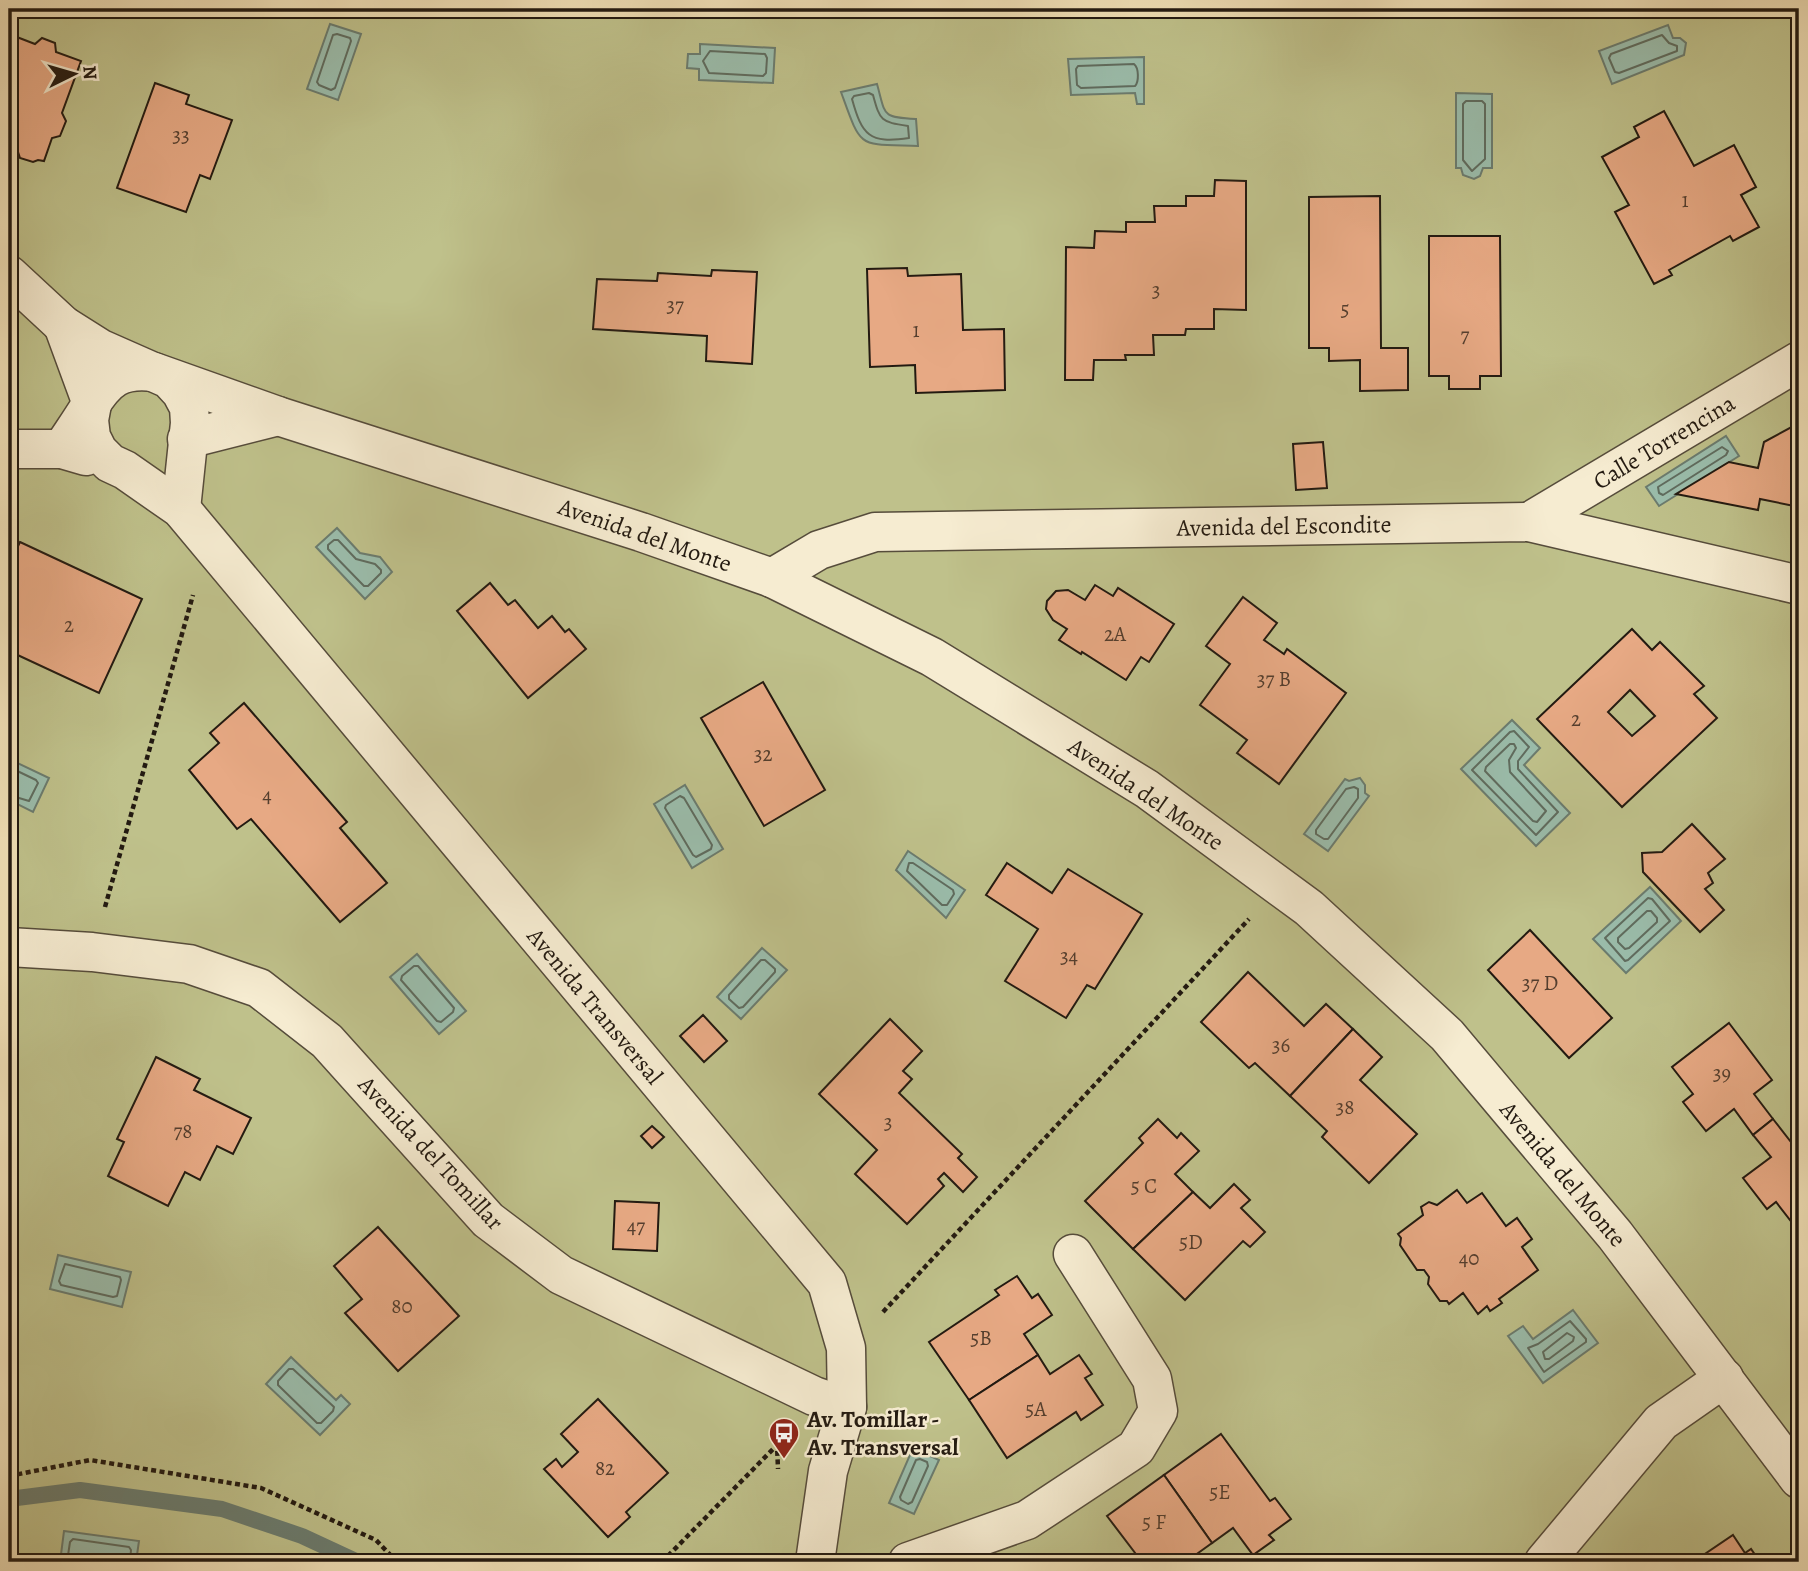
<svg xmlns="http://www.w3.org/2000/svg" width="1808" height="1571" font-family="Alegreya,serif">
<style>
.green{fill:#bfc18b;stroke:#716e4e;stroke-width:2}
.water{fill:#9bbead;stroke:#6b7c6f;stroke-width:2}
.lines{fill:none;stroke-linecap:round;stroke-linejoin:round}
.shore{stroke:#5f6c5f;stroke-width:2}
.stream{stroke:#6b7c6f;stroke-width:16}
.building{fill:#e7a984;stroke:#231a11;stroke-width:2;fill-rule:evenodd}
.minor-casing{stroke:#564c3b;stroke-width:41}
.path{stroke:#231a11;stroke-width:4.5;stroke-dasharray:5 3.5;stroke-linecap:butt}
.minor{stroke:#f6ecd1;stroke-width:38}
.labels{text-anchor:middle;stroke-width:5;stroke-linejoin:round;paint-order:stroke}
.number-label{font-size:21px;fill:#543e2e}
.street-label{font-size:24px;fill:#231a11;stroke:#f6ecd1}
.poi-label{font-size:24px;font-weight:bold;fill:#231a11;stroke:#f6ecd1;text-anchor:start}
</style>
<rect width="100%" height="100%" fill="#f1e1b8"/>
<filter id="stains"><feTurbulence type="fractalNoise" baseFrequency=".00286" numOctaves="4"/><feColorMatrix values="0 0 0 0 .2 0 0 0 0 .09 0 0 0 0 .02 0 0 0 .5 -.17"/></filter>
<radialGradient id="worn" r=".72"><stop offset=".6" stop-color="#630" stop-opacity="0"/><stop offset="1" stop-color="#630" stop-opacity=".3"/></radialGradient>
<rect class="green" x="9" y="9" width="1790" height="1553"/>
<g class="water">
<path d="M330 24 361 34 338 100 307 89Z"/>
<path d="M1668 25 1673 38H1680L1686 43 1684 55 1612 84 1599 51Z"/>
<path d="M700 44 775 48 773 83 699 80V69L687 68 688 54H700Z"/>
<path d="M1144 57V104H1137L1135 93 1071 95 1068 59Z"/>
<path d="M877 84C886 116 881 117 916 119L918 146C857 144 862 150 841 92Z"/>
<path d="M1456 93 1492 94V168H1483L1480 176 1474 179 1463 175 1461 168H1456Z"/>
<path d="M1726 436 1739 456 1659 506 1646 487Z"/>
<path d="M337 528 360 553 380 557 392 572 365 599 316 547Z"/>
<path d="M1512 720 1540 748 1524 765 1570 813 1536 846 1461 769Z"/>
<path d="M9 759 49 778 33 812 9 800Z"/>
<path d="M1360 778 1365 785V793L1369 796 1328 851 1304 834 1345 779 1349 781Z"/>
<path d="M685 785 723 849 692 868 654 804Z"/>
<path d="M908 851 965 890 946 918 896 870Z"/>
<path d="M1650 887 1681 921 1626 973 1593 939Z"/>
<path d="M762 948 787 970 741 1019 717 997Z"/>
<path d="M417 954 466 1011 439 1034 390 977Z"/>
<path d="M58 1255 131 1272 122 1307 50 1289Z"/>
<path d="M1573 1310 1598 1343 1543 1383 1508 1336 1523 1326 1533 1339Z"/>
<path d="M291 1357 336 1400 341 1395 350 1404 320 1435 266 1384Z"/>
<path d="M913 1448 939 1460 914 1514 889 1503Z"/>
<path d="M64 1531 139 1541 136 1562H60Z"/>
</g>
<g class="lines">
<g class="shore">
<path d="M337 34 350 38 351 41 335 88 331 90 319 85 317 82 333 35Z"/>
<path d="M1662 35 1669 43 1677 46V51L1619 73 1615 72 1609 58 1611 54Z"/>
<path d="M710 51 765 54 767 58 766 73 763 76 709 73 703 61Z"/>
<path d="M1134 64C1139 68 1139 82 1135 86L1081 88 1077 85 1076 69 1078 66Z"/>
<path d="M869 93 873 95C880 121 881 122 908 126L909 138C869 144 862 135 852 99L854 96Z"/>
<path d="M1466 101H1482L1485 104V159L1472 171 1463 160V104Z"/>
<path d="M1722 447 1728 451 1726 455 1663 495 1659 493 1658 487Z"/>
<path d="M334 540H338L356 559 375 564 381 570V573L368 586H364L328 549V545Z"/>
<path d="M1514 731 1529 747 1518 761V769L1558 812 1536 835 1472 770 1510 732Z"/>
<path d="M1510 744H1514L1516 748 1509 760 1510 772 1546 811 1537 822 1533 821 1485 771 1486 767Z"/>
<path d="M9 767 36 780 38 783 29 801 9 795"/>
<path d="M1354 787 1358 789V798L1328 839H1324L1316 834V830L1346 789Z"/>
<path d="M680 796 684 798 712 845 711 849 696 857 693 855 665 808 666 805Z"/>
<path d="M909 863H913L953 890 954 894 947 905H942L907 871Z"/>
<path d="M1648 898 1652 899 1670 921 1628 960 1625 961 1605 938Z"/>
<path d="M1647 911H1651L1657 918V922L1629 948 1625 949 1618 942V938Z"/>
<path d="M761 960H765L775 969V972L743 1007 739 1008 729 999V995Z"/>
<path d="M414 966H418L454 1008 453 1012 441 1022 437 1021 401 980 402 976Z"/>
<path d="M65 1264 120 1277 121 1280 117 1296 113 1297 61 1285 59 1281Z"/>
<path d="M1570 1321 1586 1339V1342L1544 1372 1528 1348 1538 1344Z"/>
<path d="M1567 1333 1574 1337 1573 1341 1549 1359H1545L1543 1352Z"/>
<path d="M289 1369H293L334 1407 333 1411 321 1423H317L278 1385V1381Z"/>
<path d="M920 1459 927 1462 928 1466 912 1502 908 1504 901 1500 900 1497 916 1460Z"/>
<path d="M67 1562 70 1542 73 1539 129 1547 131 1550 130 1562"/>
</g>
<path class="stream" d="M9 1499 80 1490 222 1509 302 1536 358 1562"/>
</g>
<g class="building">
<path d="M9 34 35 44 42 38 55 43 56 52 81 61 62 113 66 121 60 136 52 138 44 161 38 160 33 162 20 158 18 152 14 150 16 145 9 143Z"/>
<path d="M155 83 189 95 186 104 232 120 210 179 200 175 186 212 117 188Z"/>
<path d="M1664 111 1694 166 1734 145 1756 187 1741 195 1759 227 1733 241 1730 236 1669 270 1672 275 1654 284 1615 212 1629 205 1602 157 1639 137 1634 127Z"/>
<path d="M1215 180 1246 181V310L1214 309V329H1186L1185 335H1153L1154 355H1125L1126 360H1094L1093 380H1065L1066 247 1094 248 1095 231 1126 232V222H1155L1154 206H1186V196H1214Z"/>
<path d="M1380 196 1381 348H1408V390L1360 391V360L1329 361V348H1309V197Z"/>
<path d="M1429 236H1500L1501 376H1480V389H1449V376H1429Z"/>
<path d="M907 268 908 276 961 274 963 330 1004 329 1005 390 916 393 915 365 870 367 867 269Z"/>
<path d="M712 270 757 272 752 364 706 361 707 336 593 329 597 279 657 281 658 273 711 276Z"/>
<path d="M1799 423V507L1760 499 1758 510 1676 494 1729 462 1758 468 1764 442Z"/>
<path d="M1323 442 1327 488 1296 490 1293 444Z"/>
<path d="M20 542 142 599 99 693 9 651V565Z"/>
<path d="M490 583 508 605 515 600 538 628 552 616 565 632 569 629 586 649 528 698 457 611Z"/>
<path d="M1095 585 1113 596 1118 588 1174 624 1149 662 1141 657 1126 680 1082 652 1081 654 1059 640 1067 629 1053 620 1046 609 1047 601 1056 591 1068 590 1085 600Z"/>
<path d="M1243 597 1277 623 1264 640 1284 654 1287 649 1346 693 1279 784 1237 753 1247 740 1200 705 1230 664 1206 646Z"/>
<path d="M1632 629 1652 650 1660 642 1704 686 1694 694 1717 718 1622 807 1537 719ZM1630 690 1655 716 1632 736 1608 712Z"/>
<path d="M763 682 825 790 764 826 701 718Z"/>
<path d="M244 703 347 822 340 828 387 883 340 922 251 819 237 829 189 770 219 743 210 733Z"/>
<path d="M1692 824 1725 859 1708 873 1713 883 1705 889 1724 910 1700 932 1643 872 1642 853 1662 852Z"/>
<path d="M1007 863 1052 893 1068 869 1142 914 1095 989 1087 985 1066 1018 1005 981 1038 929 986 895Z"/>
<path d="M1530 930 1612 1018 1569 1058 1488 970Z"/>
<path d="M1248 972 1304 1026 1326 1004 1353 1029 1290 1096 1255 1063 1249 1068 1201 1022Z"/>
<path d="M703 1015 727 1041 704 1062 680 1036Z"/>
<path d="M890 1019 922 1051 903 1071 912 1079 899 1093 962 1154 958 1158 977 1177 963 1192 944 1173 938 1179 944 1186 907 1224 855 1174 877 1150 819 1094Z"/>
<path d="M1729 1023 1772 1080 1754 1094 1773 1119 1753 1135 1734 1109 1706 1131 1683 1102 1693 1094 1672 1067Z"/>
<path d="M1353 1029 1382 1057 1360 1080 1417 1134 1369 1183 1322 1137 1327 1131 1290 1096Z"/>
<path d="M156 1057 200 1079 194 1090 251 1118 233 1154 217 1146 200 1180 185 1172 168 1206 108 1176 124 1142 117 1139Z"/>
<path d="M1158 1119 1177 1138 1181 1133 1199 1151 1175 1174 1193 1192 1133 1249 1085 1201 1143 1143 1139 1138Z"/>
<path d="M1773 1119 1791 1142 1799 1135V1228L1797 1229 1776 1202 1767 1209 1743 1178 1771 1157 1753 1135Z"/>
<path d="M652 1126 664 1137 652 1148 641 1136Z"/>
<path d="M1234 1184 1250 1200 1241 1208 1265 1232 1250 1247 1243 1241 1185 1300 1133 1249 1193 1192 1210 1208Z"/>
<path d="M1457 1190 1467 1203 1482 1193 1506 1226 1517 1218 1532 1239 1522 1247 1538 1270 1499 1299 1502 1303 1490 1311 1487 1306 1478 1314 1463 1293 1449 1304 1447 1301H1440L1428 1284 1429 1277 1424 1270H1417L1400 1245 1401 1238 1398 1234 1423 1215 1421 1207 1429 1202 1437 1205Z"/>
<path d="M615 1201 659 1203 657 1251 613 1249Z"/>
<path d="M378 1227 459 1316 398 1371 345 1313 362 1299 334 1266Z"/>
<path d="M1017 1276 1032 1298 1038 1294 1052 1315 1024 1334 1038 1355 969 1400 929 1342 999 1295 995 1290Z"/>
<path d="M1038 1355 1050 1374 1079 1355 1092 1374 1085 1378 1103 1405 1081 1420 1076 1412 1007 1458 969 1400Z"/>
<path d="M598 1399 668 1473 626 1512 630 1517 608 1537 544 1469 556 1459 562 1467 578 1452 561 1434Z"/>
<path d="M1221 1434 1270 1501 1275 1498 1291 1519 1269 1535 1274 1540 1253 1555 1233 1528 1212 1543 1164 1475Z"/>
<path d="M1164 1475 1212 1543 1194 1556 1198 1562H1142L1107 1516Z"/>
<path d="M1733 1535 1745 1553 1751 1549 1760 1562H1693Z"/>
</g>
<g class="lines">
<g class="minor-casing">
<g id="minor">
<path d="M9 275 63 325 101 349 169 379 181 392 189 407 190 423 181 509"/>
<path d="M63 325 92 404 89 420 91 437 98 451 110 463 125 470 181 509 827 1283 846 1348 847 1407 828 1471 815 1562"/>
<path d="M187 439 278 416"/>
<path d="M9 449H62L86 456"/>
<path d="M62 449C71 435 81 421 90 406 107 379 120 368 154 372L278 416 641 532 772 578 932 657 1147 789 1309 908 1447 1035 1615 1235 1799 1479"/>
<path d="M1529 522 1799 361"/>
<path d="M772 578 819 550 875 532 1529 522 1799 585"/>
<path d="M9 947 92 952 189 964 259 988 327 1041 488 1220 561 1275 814 1396 847 1407"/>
<path d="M908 1562 1027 1520 1136 1448 1158 1411 1152 1379 1073 1254"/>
<path d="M1544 1562 1661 1422 1724 1378"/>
</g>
</g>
<g class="path">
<path d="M105 907 193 595"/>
<path d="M883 1312 1249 919"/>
<path d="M9 1476 90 1460 261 1488 376 1540 397 1562"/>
<path d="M662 1562 777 1445 778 1469"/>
</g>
<use href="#minor" class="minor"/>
</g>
<defs>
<g id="bus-pin" transform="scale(1.575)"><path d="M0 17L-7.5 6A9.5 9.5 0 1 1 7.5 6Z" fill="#8f2418" stroke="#f6ecd1"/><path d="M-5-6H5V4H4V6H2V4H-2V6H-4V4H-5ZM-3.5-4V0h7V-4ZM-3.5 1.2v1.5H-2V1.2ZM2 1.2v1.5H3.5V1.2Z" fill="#fff"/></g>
</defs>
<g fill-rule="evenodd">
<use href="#bus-pin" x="784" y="1433"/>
</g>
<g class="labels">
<g class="number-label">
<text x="181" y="142">33</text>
<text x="1685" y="207">1</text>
<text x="1156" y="297">3</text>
<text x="675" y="312">37</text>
<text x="1345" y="316">5</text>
<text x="916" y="337">1</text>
<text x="1465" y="342">7</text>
<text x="69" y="632">2</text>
<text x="1115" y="641">2A</text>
<text x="1274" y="686">37 B</text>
<text x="1576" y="726">2</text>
<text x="763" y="761">32</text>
<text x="267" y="802">4</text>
<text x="1069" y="963">34</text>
<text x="1540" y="990">37 D</text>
<text x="1281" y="1052">36</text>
<text x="1722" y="1080">39</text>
<text x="1345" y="1114">38</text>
<text x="888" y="1129">3</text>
<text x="183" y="1138">78</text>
<text x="1144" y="1193">5 C</text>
<text x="636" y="1233">47</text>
<text x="1191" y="1249">5D</text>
<text x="1469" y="1265">40</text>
<text x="402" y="1313">80</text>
<text x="981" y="1345">5B</text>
<text x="1036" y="1416">5A</text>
<text x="605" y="1475">82</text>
<text x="1220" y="1499">5E</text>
<text x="1154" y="1529">5 F</text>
</g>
<g class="street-label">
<text transform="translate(1664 442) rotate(-31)" y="8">Calle Torrencina</text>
<text transform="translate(1284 526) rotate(-1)" y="8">Avenida del Escondite</text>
<text transform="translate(645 535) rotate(19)" y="8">Avenida del Monte</text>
<text transform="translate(1146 794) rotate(34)" y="8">Avenida del Monte</text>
<text transform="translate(595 1006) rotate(50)" y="8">Avenida Transversal</text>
<text transform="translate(431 1153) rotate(47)" y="8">Avenida del Tomillar</text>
<text transform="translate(1563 1174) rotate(50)" y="8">Avenida del Monte</text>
</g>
<g class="poi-label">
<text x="807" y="1427">Av. Tomillar -<tspan x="807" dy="28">Av. Transversal</tspan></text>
</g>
</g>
<rect width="1808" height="1571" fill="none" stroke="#f1e1b8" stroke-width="35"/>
<rect x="10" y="10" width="1787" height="1550" fill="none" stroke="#231a11" stroke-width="3.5"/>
<rect x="18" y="18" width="1773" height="1536" fill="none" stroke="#231a11" stroke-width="2"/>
<g transform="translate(74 74) rotate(85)" stroke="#f6ecd1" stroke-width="5" paint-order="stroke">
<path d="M0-5L12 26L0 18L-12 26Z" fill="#231a11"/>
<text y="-10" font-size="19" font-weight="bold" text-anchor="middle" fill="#231a11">N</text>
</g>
<rect width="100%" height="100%" filter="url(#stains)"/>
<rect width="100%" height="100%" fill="url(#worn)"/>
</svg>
